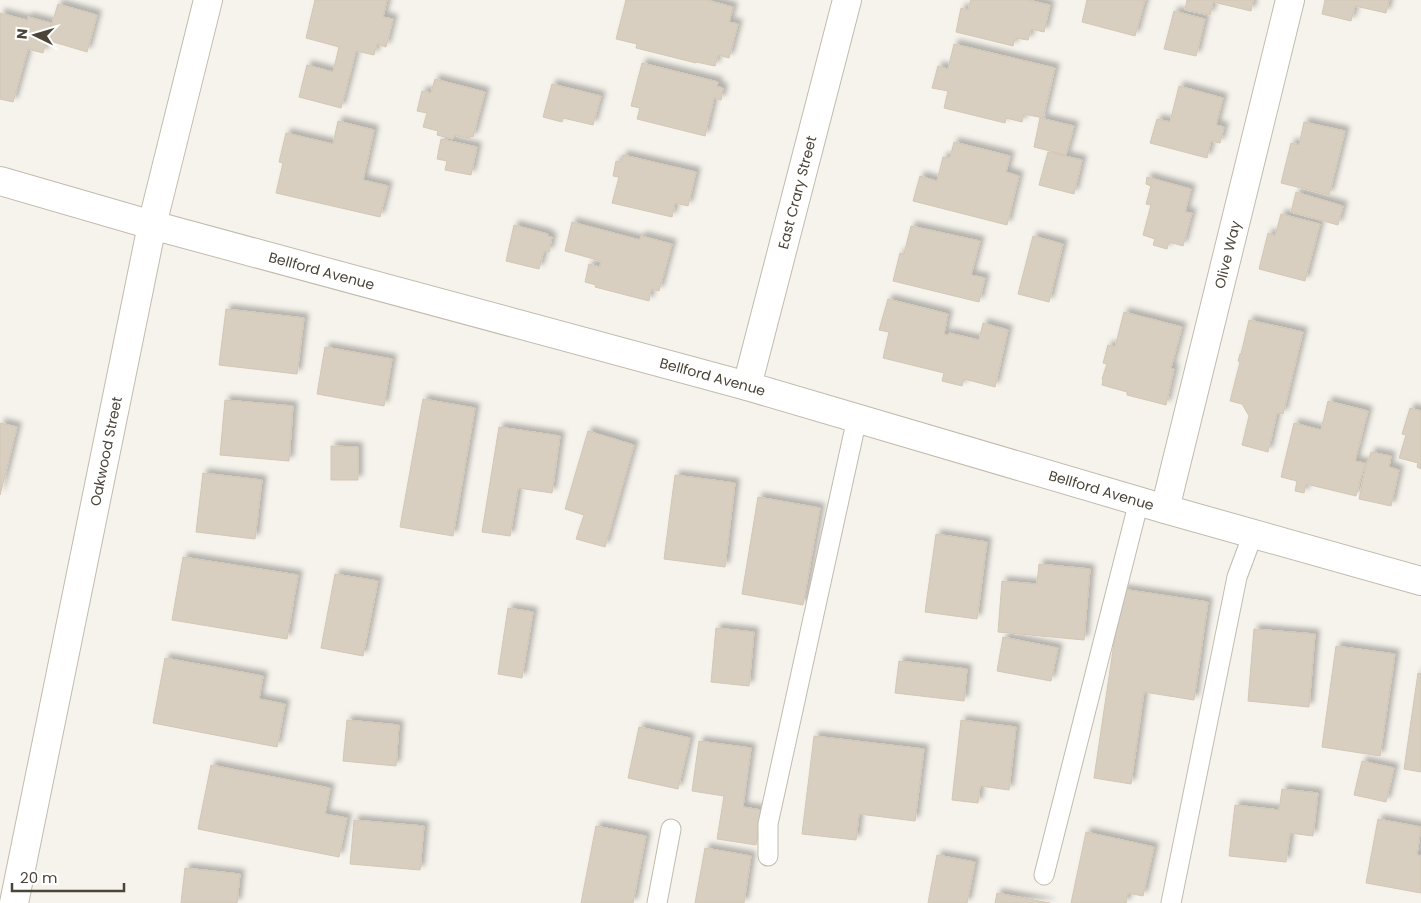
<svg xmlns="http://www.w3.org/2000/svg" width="1421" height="903" font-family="Poppins,sans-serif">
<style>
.building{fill:#d8cfc1;stroke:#d3c7b4;filter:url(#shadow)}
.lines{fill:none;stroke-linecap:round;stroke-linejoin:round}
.lane-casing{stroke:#c2bbae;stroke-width:21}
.street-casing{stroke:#c2bbae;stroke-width:30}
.lane{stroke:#fff;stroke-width:19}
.street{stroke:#fff;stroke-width:28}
.labels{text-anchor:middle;stroke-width:4;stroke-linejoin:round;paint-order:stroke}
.street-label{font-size:14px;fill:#4b4439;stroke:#fff}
</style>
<defs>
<filter id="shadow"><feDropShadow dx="4.5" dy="-4.5" stdDeviation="2.5" flood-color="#0004"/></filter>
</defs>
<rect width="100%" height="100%" fill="#f6f3ec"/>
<g class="building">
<path d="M315 0H387L383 17 393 19 386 47 377 44 374 55 356 51 341 108 299 97 307 65 333 72 339 47 306 38Z"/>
<path d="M626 0H707L733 7 729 22 738 24 729 58 718 55 715 66 696 62V63L636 48 637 44 616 39Z"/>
<path d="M971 0H1028L1050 5 1044 32 1031 29 1028 40 1015 38 1013 46 956 32 961 8 968 10Z"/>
<path d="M1087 0H1145L1135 36 1082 22Z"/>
<path d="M1187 0H1253L1251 11 1213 2 1210 15 1185 10Z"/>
<path d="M1325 0H1389L1386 13 1355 6 1351 21 1322 14Z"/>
<path d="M58 4 97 15 87 52 47 40Z"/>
<path d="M1174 11 1205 19 1196 56 1164 49Z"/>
<path d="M0 13 27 20 28 17 51 23 43 53 28 49 13 102 0 99Z"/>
<path d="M954 44 1055 68 1043 118 1024 114 1022 122 1006 118 1005 123 944 108 948 91 932 88 938 66 948 69Z"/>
<path d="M642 63 718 82 717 86 723 88 721 100 714 98 705 136 637 119 640 108 631 106Z"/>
<path d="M435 79 485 92 473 137 470 136 469 139 454 135 453 139 437 135 438 131 423 127 427 113 417 111 422 91 431 93Z"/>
<path d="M552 84 601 96 593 125 563 118 562 122 543 117Z"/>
<path d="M1179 86 1223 98 1216 125 1224 127 1220 143 1211 141 1207 158 1150 143 1157 119 1170 122Z"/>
<path d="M1040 118 1074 126 1066 155 1034 147Z"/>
<path d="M338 121 374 130 363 180 388 186 380 217 276 193 283 163 279 162 286 133 333 144Z"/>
<path d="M1304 122 1345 131 1329 195 1281 183 1291 143 1299 145Z"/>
<path d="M441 139 477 147 471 175 445 170 447 161 437 159Z"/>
<path d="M954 142 1010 156 1006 172 1019 176 1007 225 913 201 920 176 937 181 943 157 950 158Z"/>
<path d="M1048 152 1082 160 1074 194 1039 185Z"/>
<path d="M623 155 696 172 688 206 675 203 672 217 612 203 619 177 613 176 616 161 621 162Z"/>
<path d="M1147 177 1191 189 1185 212 1192 213 1183 246 1169 242 1167 249 1153 245 1155 239 1143 235 1151 205 1146 204 1151 186 1146 184Z"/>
<path d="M1296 192 1343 206 1338 225 1291 212Z"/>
<path d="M1281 214 1320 224 1305 281 1259 269 1268 233 1275 236Z"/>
<path d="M572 222 640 240 641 236 672 244 659 291 651 289 649 301 595 287 596 285 585 282 589 264 600 267 601 261 565 251Z"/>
<path d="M514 225 548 234 547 236 552 237 549 252 544 251 539 269 506 261Z"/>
<path d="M911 226 980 241 971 275 985 278 979 302 893 281 900 253 904 254Z"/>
<path d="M1033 236 1063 244 1049 302 1018 294Z"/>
<path d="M888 299 948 314 944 334 948 335 949 333 979 340 983 323 1008 330 995 387 964 379 962 386 942 381 944 373 883 358 889 332 879 330Z"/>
<path d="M226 309 304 318 297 374 219 365Z"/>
<path d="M1124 312 1182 327 1171 368 1174 369 1166 405 1127 395V392L1102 385 1103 380 1102 379 1107 364 1103 363 1108 345 1115 347Z"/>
<path d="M1249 320 1303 332 1283 414 1277 413 1268 452 1242 445 1249 416 1242 404 1230 401 1240 362 1238 361 1240 354H1241Z"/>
<path d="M325 347 392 359 384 406 317 394Z"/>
<path d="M423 399 475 408 453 536 400 527Z"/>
<path d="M225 400 293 406 289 461 220 455Z"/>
<path d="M1328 401 1368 411 1355 461 1365 463 1356 496 1306 484 1304 493 1295 491 1297 481 1281 477 1294 423 1321 430Z"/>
<path d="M1410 408 1421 411V469L1417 467 1418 463 1399 458 1406 435 1402 434Z"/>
<path d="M0 423 17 427 0 495Z"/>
<path d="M499 427 560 436 552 493 518 488 510 536 482 532Z"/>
<path d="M588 431 634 445 605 547 576 539 584 515 565 509Z"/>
<path d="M331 446 358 447V480H331Z"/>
<path d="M1371 452 1391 456 1389 467 1399 470 1391 506 1359 499 1367 461 1368 462Z"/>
<path d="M203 473 262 480 255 539 196 532Z"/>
<path d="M675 475 735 483 725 567 664 559Z"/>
<path d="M758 497 820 508 803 605 742 594Z"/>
<path d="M936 534 987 542 977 619 925 612Z"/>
<path d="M183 557 298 575 287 639 172 620Z"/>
<path d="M1039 564 1090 569 1084 640 998 632 1002 581 1037 584Z"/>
<path d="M335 574 378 581 363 656 321 648Z"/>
<path d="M1122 589 1208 602 1194 700 1144 692 1131 784 1094 778Z"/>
<path d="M508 608 533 612 522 678 498 674Z"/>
<path d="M716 628 754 632 749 686 711 682Z"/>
<path d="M1254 629 1315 634 1309 707 1248 701Z"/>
<path d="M1003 637 1058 648 1051 681 997 671Z"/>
<path d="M1336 646 1395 654 1380 756 1322 747Z"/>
<path d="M165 658 263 676 259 699 285 704 277 747 153 723Z"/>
<path d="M899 661 967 669 964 701 895 693Z"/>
<path d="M1418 673 1421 674V772L1404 769Z"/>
<path d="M347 720 399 725 396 766 343 761Z"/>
<path d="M961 720 1016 727 1009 790 980 786 978 803 952 800Z"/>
<path d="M639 727 690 738 678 789 628 778Z"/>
<path d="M814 736 924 749 915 821 859 814 856 840 802 834Z"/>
<path d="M699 741 751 748 743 807 761 810 756 845 717 839 724 796 692 791Z"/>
<path d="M1362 761 1394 768 1386 802 1354 795Z"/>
<path d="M211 765 330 788 325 814 347 818 339 857 198 829Z"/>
<path d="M1282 789 1318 793 1313 836 1290 833 1286 862 1229 856 1235 805 1279 810Z"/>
<path d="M1378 819 1421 827 1417 855 1421 856V893L1366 883Z"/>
<path d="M354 820 424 826 420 870 350 864Z"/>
<path d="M596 826 646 836 633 903H581Z"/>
<path d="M1086 832 1154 847 1143 896 1128 893 1126 903H1071Z"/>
<path d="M705 848 751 856 744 903H695Z"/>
<path d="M937 855 975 862 967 903H928Z"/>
<path d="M185 868 240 874 237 903H181Z"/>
<path d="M997 893 1050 903H995Z"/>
</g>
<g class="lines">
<g class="lane-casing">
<g id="lane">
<path d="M768 856V824L857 418"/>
<path d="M1044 875 1139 501"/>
<path d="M657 903 671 829"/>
<path d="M1171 903 1237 577 1253 534"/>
</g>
</g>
<g class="street-casing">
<g id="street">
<path id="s1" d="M0 181 152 225 747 386 1165 509 1421 581"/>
<path id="s2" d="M747 386 847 0"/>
<path id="s3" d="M1165 509 1290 0"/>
<path id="s4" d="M14 903 152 225 208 0"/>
</g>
</g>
<use href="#lane" class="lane"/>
<use href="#street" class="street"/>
</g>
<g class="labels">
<g class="street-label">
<text dy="5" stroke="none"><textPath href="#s2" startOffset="200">East Crary Street</textPath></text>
<text dy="5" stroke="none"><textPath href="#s3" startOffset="262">Olive Way</textPath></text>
<text dy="5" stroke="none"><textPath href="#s1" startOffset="334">Bellford Avenue</textPath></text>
<text dy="5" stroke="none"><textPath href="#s1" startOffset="739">Bellford Avenue</textPath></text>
<text dy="5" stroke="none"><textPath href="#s4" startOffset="461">Oakwood Street</textPath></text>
<text dy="5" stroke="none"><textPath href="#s1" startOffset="1144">Bellford Avenue</textPath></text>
</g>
</g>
<g transform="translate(35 35) rotate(275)" stroke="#ffffff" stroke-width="4" paint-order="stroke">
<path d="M0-4L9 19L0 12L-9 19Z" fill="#4b4439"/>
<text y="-8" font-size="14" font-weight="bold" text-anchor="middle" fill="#4b4439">N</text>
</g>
<path d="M12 883v8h112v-8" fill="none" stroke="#4b4439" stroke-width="2.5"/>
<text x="20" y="883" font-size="15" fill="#4b4439" stroke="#ffffff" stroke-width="4" paint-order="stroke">20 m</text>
</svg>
